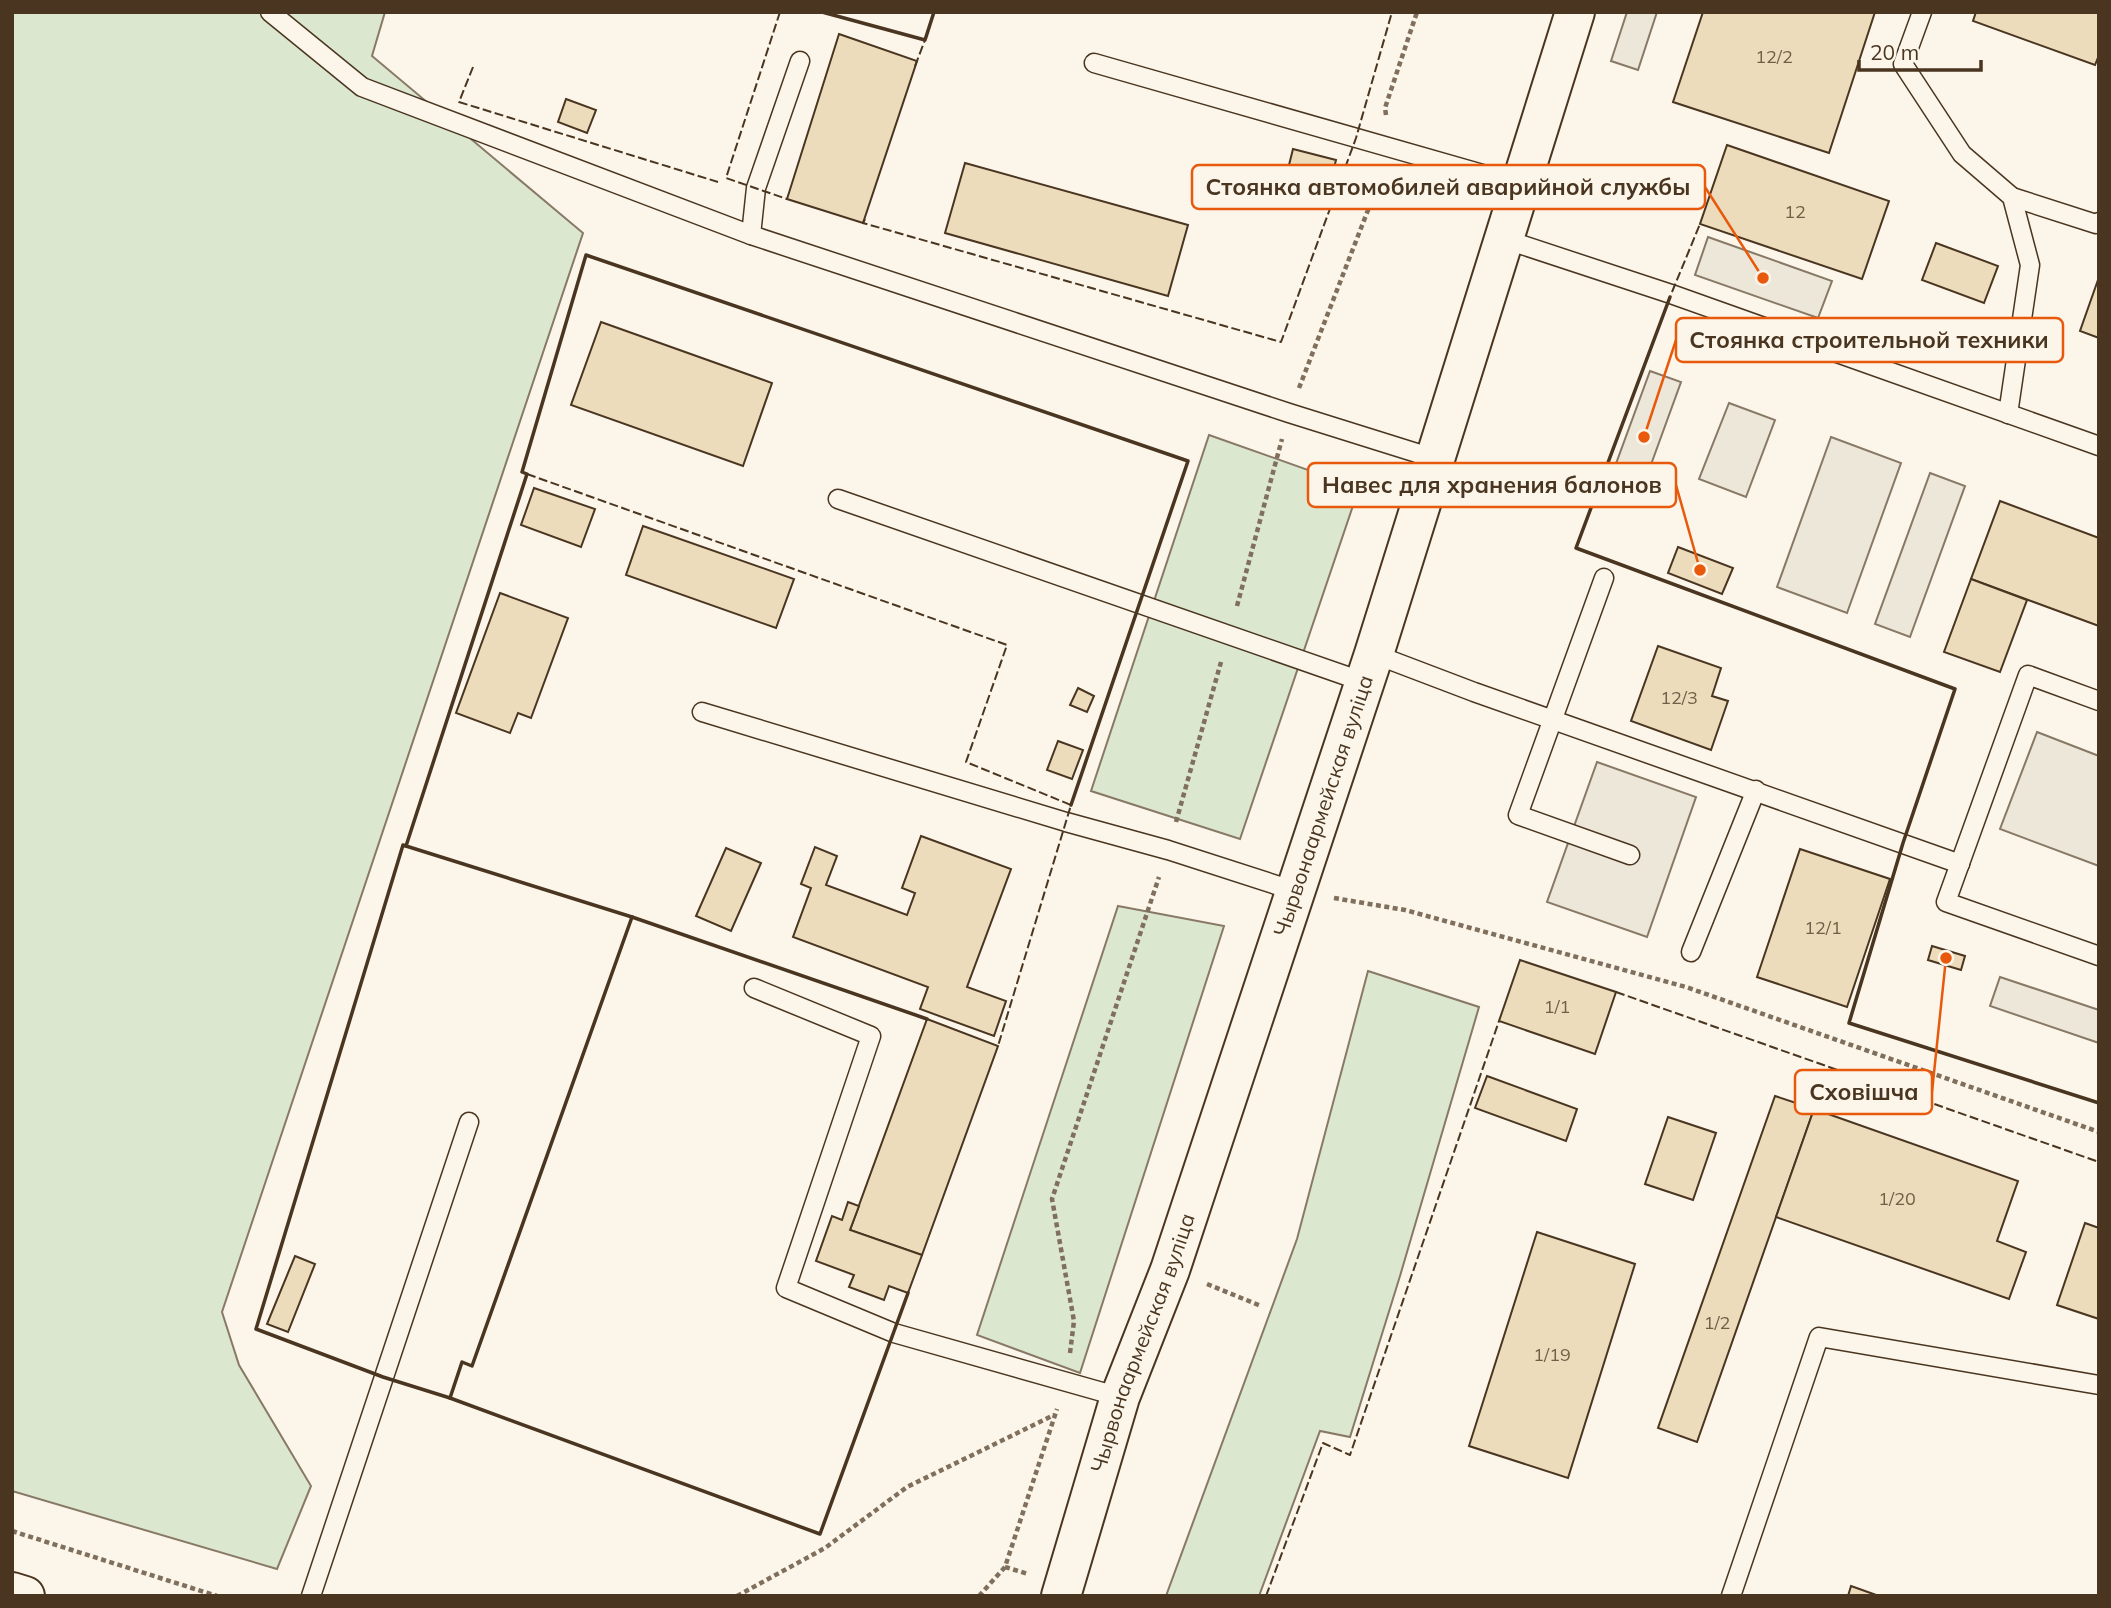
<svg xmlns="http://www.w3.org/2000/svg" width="2111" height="1608" font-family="Mulish,sans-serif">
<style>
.green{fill:#dce7d0;stroke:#887966;stroke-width:2}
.parking{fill:#ede7d9;stroke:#887966;stroke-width:2}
.building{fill:#ecdcbc;stroke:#4a3520;stroke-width:2}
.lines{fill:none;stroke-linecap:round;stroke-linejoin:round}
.service-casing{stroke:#4a3520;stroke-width:21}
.tertiary-casing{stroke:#4a3520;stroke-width:42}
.path{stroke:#7f6f5c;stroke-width:4.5;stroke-dasharray:5 3.5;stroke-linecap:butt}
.service{stroke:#fbf6e9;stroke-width:18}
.tertiary{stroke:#fbf6e9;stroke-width:38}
.fence{stroke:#4a3520;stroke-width:2;stroke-dasharray:9 3.5;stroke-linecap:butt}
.wall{stroke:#4a3520;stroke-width:3.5}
.labels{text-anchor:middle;stroke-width:5;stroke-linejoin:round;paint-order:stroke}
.number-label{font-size:18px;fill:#725f47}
.street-label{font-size:21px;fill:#4a3520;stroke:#fbf6e9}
.leader{fill:none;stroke:#e8590c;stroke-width:2.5}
.callout-dot{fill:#e8590c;stroke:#fbf6e9;stroke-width:2.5}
.callout{fill:#fbf6e9;stroke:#e8590c;stroke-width:2.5}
.callout-label{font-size:23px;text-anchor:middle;font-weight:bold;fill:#4a3520}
</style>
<rect width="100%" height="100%" fill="#fbf6e9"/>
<g class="green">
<path d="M12 12H385L372 56 583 233 222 1312 239 1365 311 1486 277 1569 12 1491Z"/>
<path d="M1209 435 1359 488 1240 839 1091 791Z"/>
<path d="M1118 906 1224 926 1080 1373 977 1335Z"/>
<path d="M1368 971 1479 1007 1400 1276 1350 1437 1320 1431 1259 1596H1166L1297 1239Z"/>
</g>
<g class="parking">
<path d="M1627 12H1657L1638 70 1611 61Z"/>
<path d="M1708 237 1832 281 1818 318 1695 275Z"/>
<path d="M1650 371 1681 382 1637 503 1606 491Z"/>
<path d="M1729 403 1775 420 1746 497 1699 479Z"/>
<path d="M1831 437 1901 463 1847 613 1777 587Z"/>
<path d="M1930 473 1965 486 1910 637 1875 624Z"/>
<path d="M2037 732 2099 756V866L2000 829Z"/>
<path d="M1597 762 1696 797 1647 937 1547 902Z"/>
<path d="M2000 977 2099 1010V1043L1990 1006Z"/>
</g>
<g class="building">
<path d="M1703 12H1875L1829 153 1673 102Z"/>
<path d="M1976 12H2099V55L2095 65 1973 21Z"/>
<path d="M839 34 917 61 863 223 787 199Z"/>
<path d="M566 99 596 110 587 133 558 122Z"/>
<path d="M1727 145 1889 201 1862 279 1700 224Z"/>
<path d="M1293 149 1336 160 1324 208 1281 197Z"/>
<path d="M965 163 1188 225 1168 296 945 233Z"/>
<path d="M1936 243 1998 266 1984 303 1922 280Z"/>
<path d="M2099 277V338L2080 331Z"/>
<path d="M601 322 772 383 743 466 571 405Z"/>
<path d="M534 488 595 509 581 547 521 525Z"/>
<path d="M2000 501 2099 538V626L1971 579Z"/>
<path d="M643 526 794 579 776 628 626 575Z"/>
<path d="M1678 547 1733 568 1722 594 1668 573Z"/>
<path d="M1971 579 2027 600 2000 672 1944 652Z"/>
<path d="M500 593 568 618 531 718 518 713 510 733 456 713Z"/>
<path d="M1658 646 1721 668 1712 696 1728 701 1711 750 1631 721Z"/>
<path d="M1078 688 1094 696 1087 712 1070 705Z"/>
<path d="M1058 741 1083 750 1072 779 1047 770Z"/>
<path d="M921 836 1011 869 967 987 1006 1001 994 1036 920 1009 928 987 793 937 811 888 801 884 815 847 837 856 826 885 907 915 915 893 902 888Z"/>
<path d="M726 848 761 863 731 931 696 916Z"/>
<path d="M1800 849 1890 879 1847 1007 1757 977Z"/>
<path d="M1932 946 1965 956 1961 970 1928 960Z"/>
<path d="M1520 960 1616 992 1595 1054 1499 1021Z"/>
<path d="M927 1019 998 1046 922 1255 850 1230Z"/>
<path d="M1487 1076 1577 1109 1566 1141 1475 1108Z"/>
<path d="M1775 1096 1814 1109 1697 1442 1658 1428Z"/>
<path d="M1814 1109 2018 1181 1997 1241 2026 1252 2009 1299 1776 1217Z"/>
<path d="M1668 1117 1716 1133 1693 1200 1645 1184Z"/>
<path d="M848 1202 859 1206 850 1230 922 1255 908 1293 889 1286 884 1300 849 1287 854 1275 816 1261 832 1216 842 1220Z"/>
<path d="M2085 1223 2099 1228V1319L2057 1305Z"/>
<path d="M1537 1232 1635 1264 1568 1478 1469 1446Z"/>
<path d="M295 1256 315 1264 288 1332 267 1324Z"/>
<path d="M1851 1586 1879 1596H1848Z"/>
</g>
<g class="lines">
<g class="service-casing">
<g id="service">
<path d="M270 12 362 87 751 235 1289 413 1436 459"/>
<path d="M1922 12 1903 64 1962 154 2012 197 2030 265 2008 414"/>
<path d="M1094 63 1521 185"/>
<path d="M2012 197 2096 224 2099 222"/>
<path d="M751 235 756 188 800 61"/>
<path d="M1504 239 1671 294 2099 446"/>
<path d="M838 499 1364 682"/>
<path d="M1604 578 1518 815 1630 855"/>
<path d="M1374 654 1474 692 1960 864"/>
<path d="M2099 701 2028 675 1946 902 2099 956"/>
<path d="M702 712 1066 822 1168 850 1295 891"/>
<path d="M1691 952 1756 790"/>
<path d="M754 988 871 1036 786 1288 894 1333 1120 1397"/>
<path d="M311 1596 469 1122"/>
<path d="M1731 1596 1819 1337 2099 1385"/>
</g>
</g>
<g class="tertiary-casing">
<g id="tertiary">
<path d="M12 1592 25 1596"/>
<path id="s1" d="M1061 1596 1120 1397 1170 1270 1374 654 1575 12"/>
</g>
</g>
<g class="path">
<path d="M1386 115 1385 108 1417 12"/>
<path d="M1299 388 1382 174"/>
<path d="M1237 606 1282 439"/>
<path d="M1176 822 1221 662"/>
<path d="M1334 898 1405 910 1686 987 2099 1132"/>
<path d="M1207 1284 1261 1306"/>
<path d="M1070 1353 1074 1321 1052 1199 1159 877"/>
<path d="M12 1531 217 1596"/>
<path d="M1005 1567 1028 1574"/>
<path d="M737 1596 825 1548 907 1487 1054 1415"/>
<path d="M979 1596 1005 1567 1057 1409"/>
</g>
<use href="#service" class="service"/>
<use href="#tertiary" class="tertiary"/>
<g class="fence">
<path d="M780 12 726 178 787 199"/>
<path d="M915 66 925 40"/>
<path d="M473 67 459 102 718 182"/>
<path d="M865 219 863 223 1281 342 1356 138 1392 12"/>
<path d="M1672 292 1700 224"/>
<path d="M527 474 1007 645 966 762 1071 805 998 1046"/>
<path d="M1616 992 2099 1162"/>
<path d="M1266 1596 1323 1443 1350 1455 1499 1021"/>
</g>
<g class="wall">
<path d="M822 12 925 40 934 12"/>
<path d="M1670 297 1576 548 1955 689 1903 843 1849 1023 2099 1103"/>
<path d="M406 846 632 917 927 1019"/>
<path d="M908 1293 820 1534 450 1398 383 1377 256 1329 403 845 406 846 527 474 522 472 586 255 1188 461 1071 805"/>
<path d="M450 1398 462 1362 472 1366 632 917"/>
</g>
</g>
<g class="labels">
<g class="number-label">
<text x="1774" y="63">12/2</text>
<text x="1795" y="218">12</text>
<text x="1679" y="704">12/3</text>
<text x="1823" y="934">12/1</text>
<text x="1557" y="1013">1/1</text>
<text x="1897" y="1205">1/20</text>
<text x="1717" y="1329">1/2</text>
<text x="1552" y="1361">1/19</text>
</g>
<g class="street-label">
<text dy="7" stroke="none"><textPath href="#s1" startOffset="833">Чырвонаармейская вуліца</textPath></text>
<text dy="7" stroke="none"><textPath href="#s1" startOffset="266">Чырвонаармейская вуліца</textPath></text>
</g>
</g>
<path class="leader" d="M1763 278L1705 187M1644 437L1676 340M1700 570L1676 485M1946 958L1932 1092"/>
<g class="callout-dot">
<circle cx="1763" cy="278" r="7"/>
<circle cx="1644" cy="437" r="7"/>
<circle cx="1700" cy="570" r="7"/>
<circle cx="1946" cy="958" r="7"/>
</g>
<g class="callout">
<rect x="1192" y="165" width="513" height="44" rx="7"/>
<rect x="1676" y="318" width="387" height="44" rx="7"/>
<rect x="1308" y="463" width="368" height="44" rx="7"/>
<rect x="1795" y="1070" width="137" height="44" rx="7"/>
</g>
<g class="callout-label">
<text x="1448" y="195">Стоянка автомобилей аварийной службы</text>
<text x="1869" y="348">Стоянка строительной техники</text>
<text x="1492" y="493">Навес для хранения балонов</text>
<text x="1864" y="1100">Сховішча</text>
</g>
<rect width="2111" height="1608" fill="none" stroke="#4a3520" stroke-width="28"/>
<path d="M1859 60v10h122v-10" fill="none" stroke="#4a3520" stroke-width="3.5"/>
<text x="1870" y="60" font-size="21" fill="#4a3520" stroke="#fbf6e9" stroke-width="5" paint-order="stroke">20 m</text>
</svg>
